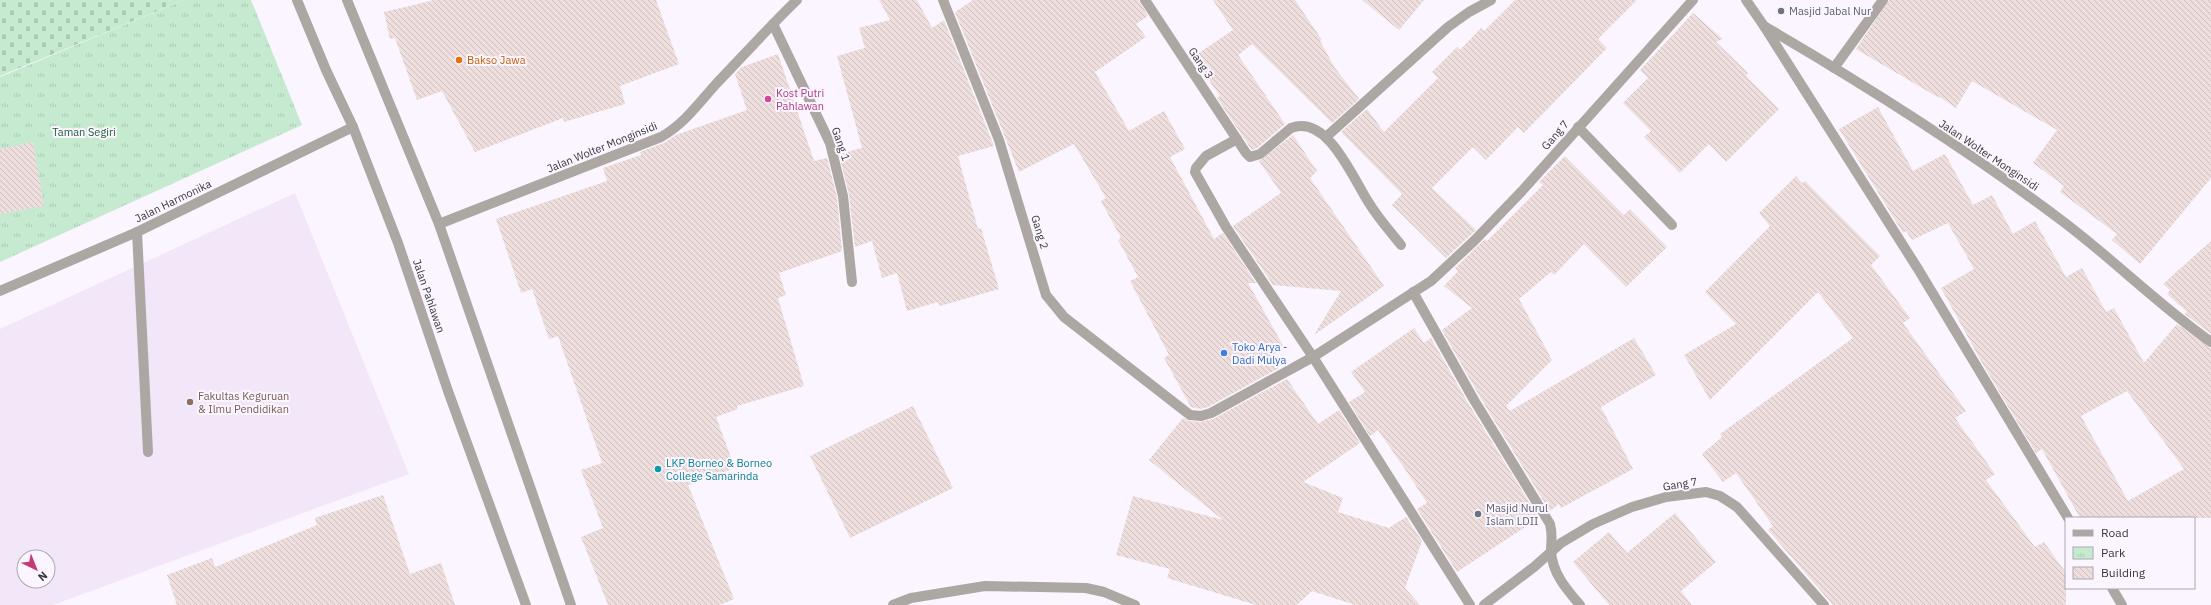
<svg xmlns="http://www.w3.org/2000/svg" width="2211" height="605" font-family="'IBM Plex Sans',sans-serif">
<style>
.built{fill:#f2e7f8;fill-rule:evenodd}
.cemetery{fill:url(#cemetery-stones)}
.park{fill:url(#park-tufts)}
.building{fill:url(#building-back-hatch);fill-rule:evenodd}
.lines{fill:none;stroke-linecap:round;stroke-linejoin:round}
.service{stroke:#aca7a3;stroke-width:10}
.minor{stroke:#aca7a3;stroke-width:10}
.tertiary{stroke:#aca7a3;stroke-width:10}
.worship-dot{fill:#6b7280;stroke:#faf5fe;stroke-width:1.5}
.food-dot{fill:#e8710a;stroke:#faf5fe;stroke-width:1.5}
.hotel-dot{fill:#d1479c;stroke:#faf5fe;stroke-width:1.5}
.shop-dot{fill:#3f7fe0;stroke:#faf5fe;stroke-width:1.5}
.education-dot{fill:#8d6e63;stroke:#faf5fe;stroke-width:1.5}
.culture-dot{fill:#0f9aa8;stroke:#faf5fe;stroke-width:1.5}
.labels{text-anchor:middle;stroke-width:4;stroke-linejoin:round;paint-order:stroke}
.worship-label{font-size:11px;fill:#5b616d;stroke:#faf5fe;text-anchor:start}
.food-label{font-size:11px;fill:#c56008;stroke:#faf5fe;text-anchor:start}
.street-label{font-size:11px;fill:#3a383c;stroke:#faf5fe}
.hotel-label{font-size:11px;fill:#b23c85;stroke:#faf5fe;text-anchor:start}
.park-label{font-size:11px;fill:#1c5c36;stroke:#faf5fe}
.shop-label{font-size:11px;fill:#366cbe;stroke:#faf5fe;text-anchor:start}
.education-label{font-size:11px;fill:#785e54;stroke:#faf5fe;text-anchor:start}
.culture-label{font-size:11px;fill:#0d838f;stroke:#faf5fe;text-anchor:start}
</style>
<defs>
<pattern id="cemetery-stones" width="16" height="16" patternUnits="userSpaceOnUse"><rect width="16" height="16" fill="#c6ead0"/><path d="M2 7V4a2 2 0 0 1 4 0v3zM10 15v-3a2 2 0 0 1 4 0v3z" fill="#abc9b4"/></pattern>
<pattern id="park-tufts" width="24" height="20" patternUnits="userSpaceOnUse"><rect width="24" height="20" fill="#c6ead0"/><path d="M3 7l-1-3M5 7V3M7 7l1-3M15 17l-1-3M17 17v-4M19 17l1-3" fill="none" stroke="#abc9b4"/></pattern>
<pattern id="building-back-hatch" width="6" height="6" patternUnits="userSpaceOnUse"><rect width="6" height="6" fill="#eedfde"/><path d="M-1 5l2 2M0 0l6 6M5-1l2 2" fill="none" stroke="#cdc0bf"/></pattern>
</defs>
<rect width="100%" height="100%" fill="#faf5fe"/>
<path class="built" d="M295 193 409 474 53 605H0V329ZM24 557H48V581H24Z"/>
<path class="cemetery" d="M0 0H184L0 76Z"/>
<path class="park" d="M184 0H251L302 125 0 262V77Z"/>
<g class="building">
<path d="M434 0H656L679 64 620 86 625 104 564 122 563 118 475 152 442 91 417 100 395 38 390 39 384 12Z"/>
<path d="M879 0H917L932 28 944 20 994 146 958 156 978 229 981 228 999 289 940 306 938 302 907 311 897 273 882 278 872 241 855 247 849 195 839 154 862 148 837 56 865 48 859 28 890 20Z"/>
<path d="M973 0H1139L1148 16 1136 24 1146 37 1095 72 1129 131 1164 111 1185 149 1170 157 1214 239 1223 233 1256 283H1248L1285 349 1271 356 1279 368 1208 407 1200 409 1191 407 1164 358 1169 355 1130 281 1138 277 1118 240 1121 238 1101 201 1106 198 1074 144 1019 172 955 12Z"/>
<path d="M1213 0H1295L1322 40 1320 41 1335 68 1359 99 1332 123 1252 44 1238 55 1285 124 1257 148 1252 150 1217 98 1220 96 1193 57 1233 30Z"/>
<path d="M1362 0H1424L1399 30Z"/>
<path d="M1515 0H1637L1598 39 1607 48 1524 133 1518 127 1486 160 1473 147 1432 188 1476 230 1446 258 1392 205 1402 194 1341 132 1367 109 1384 132 1438 78 1432 72 1457 47 1460 50 1481 28 1484 31Z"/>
<path d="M1889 0H2211V178L2140 264 2112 240 2117 234 2060 192 2064 186 2033 163 2057 130 1972 81 1956 108 1938 96 1939 98 1856 49Z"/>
<path d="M1693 13 1723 39 1716 42 1748 73 1746 76 1779 109 1726 162 1709 144 1680 173 1644 137 1651 131 1623 103 1648 78 1640 70Z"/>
<path d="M778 54 814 161 827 158 837 197 842 251 779 273 786 295 778 298 804 386 737 406 738 409 716 417 735 468 688 485 734 599 720 605H608L581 537 603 528 581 470 602 463 558 336 549 339 532 289 521 293 496 219 607 181 603 168 641 155 640 152 664 143 676 135 747 110 735 74 742 67Z"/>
<path d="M1878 107 1913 171 1945 154 1973 205 1992 195 2013 234 2035 221 2066 277 2082 268 2106 312 2114 308 2144 363 2177 324 2211 348V518H2080L2042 449 2036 453 1981 361 1941 288 1974 269 1948 223 1912 240 1906 231 1903 233 1839 129ZM2127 391 2184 469 2128 501 2081 416Z"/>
<path d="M1293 135 1317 171 1310 178 1384 286 1314 335 1341 291 1273 285 1233 226 1281 193 1259 161Z"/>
<path d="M33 142 44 206 0 214V149Z"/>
<path d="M1565 156 1624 215 1630 209 1667 247 1626 287 1584 244 1554 275 1551 272 1519 299 1552 360 1506 406 1510 411 1634 338 1656 375 1601 407 1633 469 1561 508 1559 504 1550 511 1480 397 1442 330 1472 308 1444 286 1458 271 1455 268 1485 239 1487 241 1543 185 1539 182Z"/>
<path d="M1796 176 1802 183 1805 181 1880 256 1871 265 1910 318 1903 323 1966 411 1955 418 1995 474 1986 480 2035 547 2044 542 2066 573V605H1833L1768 530 1773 526 1736 473 1723 482 1702 454 1722 437 1720 434 1853 338 1818 292 1710 400 1684 355 1736 324 1705 292 1770 226 1759 213Z"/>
<path d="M2211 241V334L2185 314 2187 312 2167 294 2170 290 2163 284Z"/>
<path d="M1414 328 1424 343 1431 338 1468 403 1539 518 1457 572 1417 509 1427 503 1409 475 1378 430 1370 436 1349 402 1365 392 1351 372Z"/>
<path d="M1287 379 1318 424 1339 410 1360 443 1303 482 1343 498 1338 512 1389 528 1406 517 1422 541 1405 588 1420 605H1355L1312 591 1297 605H1256L1167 578 1170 569 1116 555 1133 496 1223 520 1149 460 1183 418 1189 421 1200 422 1213 419Z"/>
<path d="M913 406 953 488 850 538 810 456Z"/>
<path d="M383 495 410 574 441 563 455 605H177L167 575 212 558 215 567 317 525 315 518Z"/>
<path d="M1675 513 1716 562 1681 591 1692 605H1609L1573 562 1609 532 1627 553Z"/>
</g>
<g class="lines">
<path class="service" d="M137 232 148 452"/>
<g class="minor">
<path d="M943 0 999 140 1046 295 1064 317 1190 415 1201 416 1211 413 1313 357 1431 281 1474 241 1522 191 1693 0"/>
<path d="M1145 0 1246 153 1250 157 1260 154 1291 128C1328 114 1353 179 1369 203 1378 218 1390 231 1401 245"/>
<path d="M773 24 830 143 843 196 852 282"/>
<path d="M1764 26 1918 269 2068 518"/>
<path d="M1834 68 1883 0"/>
<path d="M1578 127 1672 225"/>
<path d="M1326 137 1448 27 1469 12 1491 0"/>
<path d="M1237 139 1206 156 1196 168 1195 172 1226 227 1313 357 1470 605"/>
<path d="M0 291 137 232 353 127"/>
<path d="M1413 292 1474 400 1550 524C1553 536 1551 540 1551 551 1552 573 1567 590 1580 605"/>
<path d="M2112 588 2122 605"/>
<path d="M893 605 911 598 985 586 1086 588 1104 592 1135 605"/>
<path d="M1484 605 1534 567 1561 543 1593 524 1632 507 1666 497 1706 492 1720 496 1737 507 1824 605"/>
</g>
<g class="tertiary">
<path d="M297 0 326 70 353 127 398 243 448 391 526 605"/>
<path d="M347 0 439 224 571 605"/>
<path d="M1746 0 1764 26C1867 86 1970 151 2065 223 2115 261 2160 306 2211 342"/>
<path d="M439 224 661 137C684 124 699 103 716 84 743 56 769 27 797 0"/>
</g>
</g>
<g class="worship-dot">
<circle cx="1781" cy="11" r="4"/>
<circle cx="1478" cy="514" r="4"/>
</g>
<circle class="food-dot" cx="459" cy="60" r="4"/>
<circle class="hotel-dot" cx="768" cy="99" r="4"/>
<circle class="shop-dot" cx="1224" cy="353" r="4"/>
<circle class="education-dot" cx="190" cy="402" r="4"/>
<circle class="culture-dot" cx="658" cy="469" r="4"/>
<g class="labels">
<g class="worship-label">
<text x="1789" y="15">Masjid Jabal Nur</text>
<text x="1486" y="512">Masjid Nurul<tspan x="1486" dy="13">Islam LDII</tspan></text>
</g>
<g class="food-label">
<text x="467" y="64">Bakso Jawa</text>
</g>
<g class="street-label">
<text transform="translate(1201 63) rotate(56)" y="4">Gang 3</text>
<text transform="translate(1555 135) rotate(-49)" y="4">Gang 7</text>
<text transform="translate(841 144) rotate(71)" y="4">Gang 1</text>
<text transform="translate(602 147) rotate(-22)" y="4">Jalan Wolter Monginsidi</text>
<text transform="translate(1989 155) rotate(34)" y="4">Jalan Wolter Monginsidi</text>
<text transform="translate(173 201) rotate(-26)" y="4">Jalan Harmonika</text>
<text transform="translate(1040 232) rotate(73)" y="4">Gang 2</text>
<text transform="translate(429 296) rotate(71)" y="4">Jalan Pahlawan</text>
<text transform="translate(1680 484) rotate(-9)" y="4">Gang 7</text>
</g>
<g class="hotel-label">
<text x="776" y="97">Kost Putri<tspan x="776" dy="13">Pahlawan</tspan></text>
</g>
<g class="park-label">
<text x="84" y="136">Taman Segiri</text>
</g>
<g class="shop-label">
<text x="1232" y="351">Toko Arya -<tspan x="1232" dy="13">Dadi Mulya</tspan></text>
</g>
<g class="education-label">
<text x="198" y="400">Fakultas Keguruan<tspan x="198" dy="13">&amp; Ilmu Pendidikan</tspan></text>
</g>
<g class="culture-label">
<text x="666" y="467">LKP Borneo &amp; Borneo<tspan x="666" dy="13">College Samarinda</tspan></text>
</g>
</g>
<rect x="2065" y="517" width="130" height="72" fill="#faf5fe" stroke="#ada9b0"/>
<rect x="2073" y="530" width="20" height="6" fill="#aca7a3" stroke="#ada9b0"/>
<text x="2101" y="537" font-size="12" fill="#3a383c">Road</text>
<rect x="2073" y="547" width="20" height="12" fill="url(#park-tufts)" stroke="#ada9b0"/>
<text x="2101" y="557" font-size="12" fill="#3a383c">Park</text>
<rect x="2073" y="567" width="20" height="12" fill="url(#building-back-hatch)" stroke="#ada9b0"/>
<text x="2101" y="577" font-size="12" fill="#3a383c">Building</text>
<g transform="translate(36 569) rotate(137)"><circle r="19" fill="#faf5fe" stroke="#ada9b0"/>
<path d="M0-3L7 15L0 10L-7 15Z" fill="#c33a76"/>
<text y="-6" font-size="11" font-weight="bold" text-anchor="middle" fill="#3a383c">N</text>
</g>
</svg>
